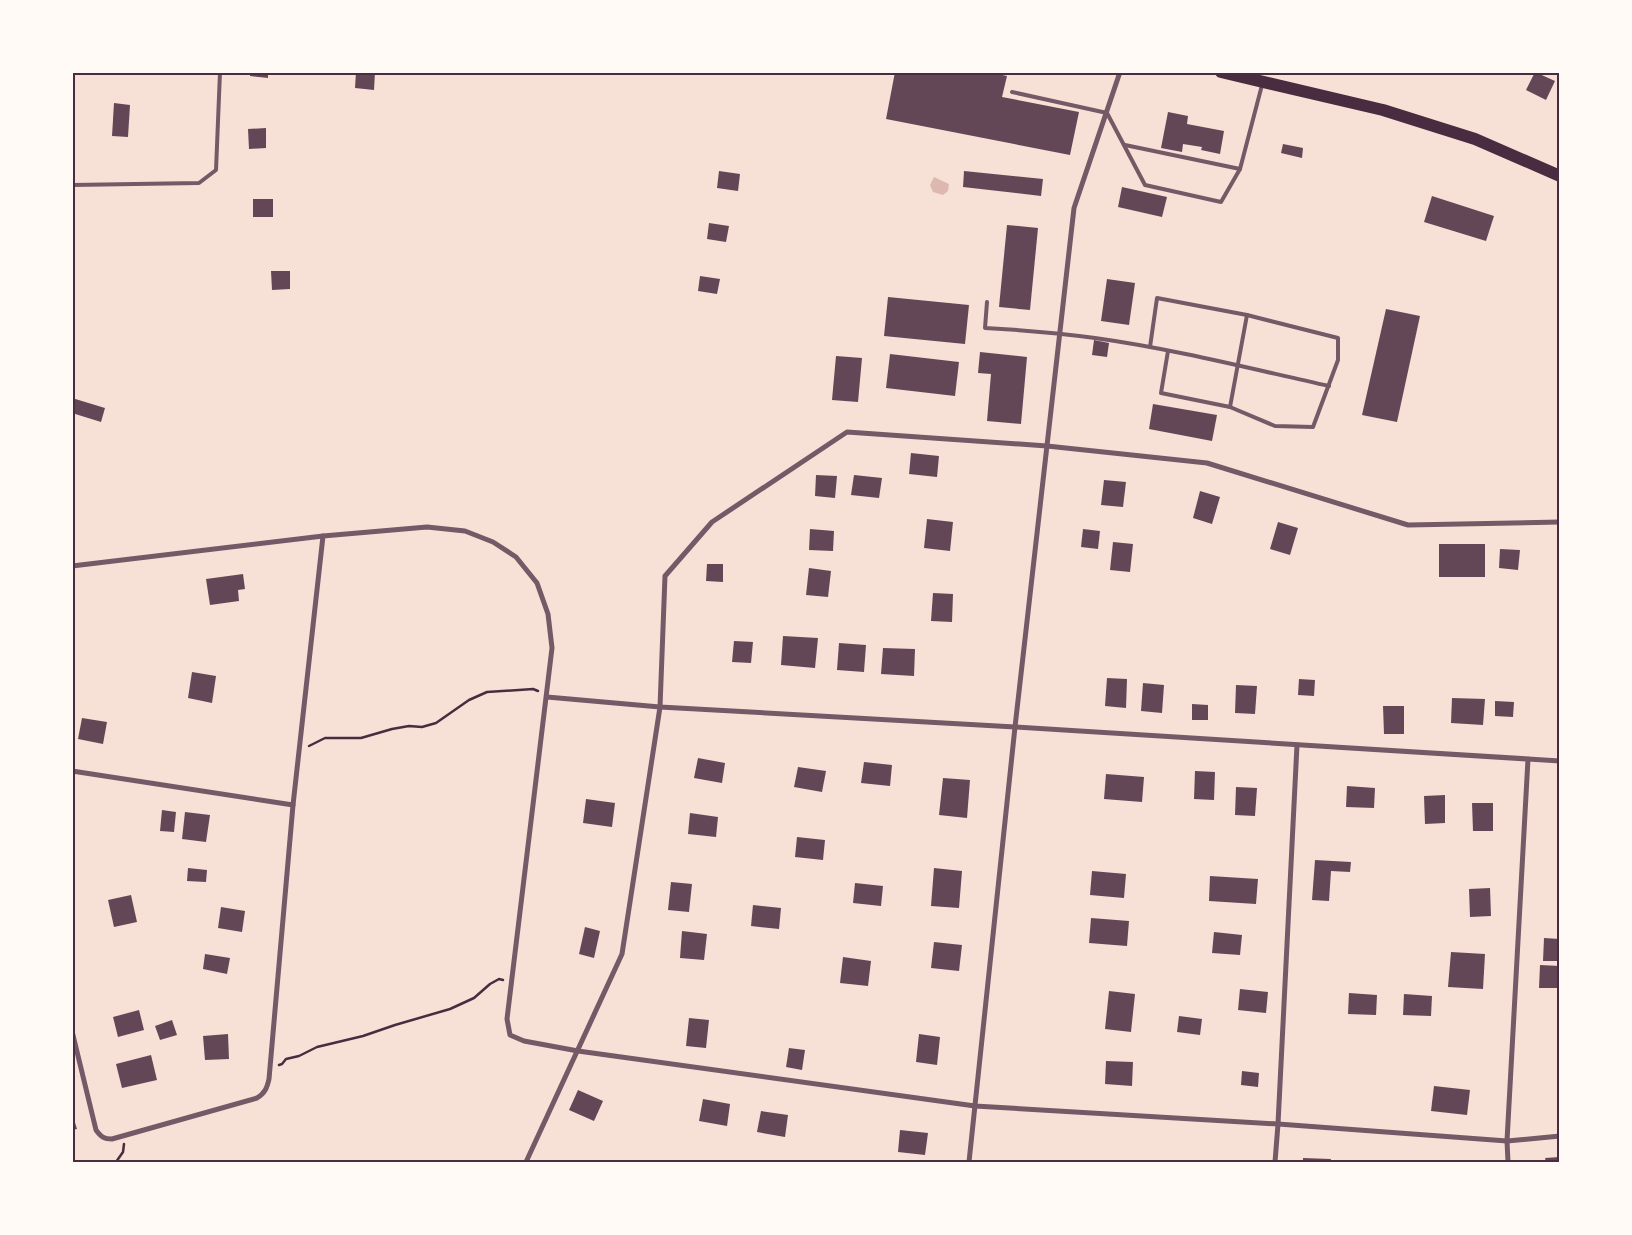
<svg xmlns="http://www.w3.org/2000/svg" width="1632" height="1235" font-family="Barlow,sans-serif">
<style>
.water{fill:#dcb8b0}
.building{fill:#644757}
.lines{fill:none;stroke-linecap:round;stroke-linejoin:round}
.path{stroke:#4a2c40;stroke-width:2.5}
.service{stroke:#755966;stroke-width:4}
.minor{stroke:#755966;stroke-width:5}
.primary{stroke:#4a2c40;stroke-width:12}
.neatline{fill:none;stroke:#4a2c40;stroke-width:2}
</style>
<rect width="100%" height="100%" fill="#f7e1d7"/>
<path class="water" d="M934 177 949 184 948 191 943 195 933 192 930 185Z"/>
<g class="building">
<path d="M250 72H268V78L250 76Z"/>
<path d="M356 72H375L374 90 355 88Z"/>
<path d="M895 72H988L1007 76 1002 97 1079 112 1070 155 886 119Z"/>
<path d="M1535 72 1555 81 1546 100 1526 90Z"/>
<path d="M114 103 130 105 128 137 112 136Z"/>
<path d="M1168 112 1188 116 1187 124 1224 131 1220 154 1201 150 1202 147 1183 144 1182 152 1161 148Z"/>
<path d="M266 128V148L249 149 248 129Z"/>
<path d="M1283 144 1303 148 1302 158 1281 153Z"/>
<path d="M719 171 740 174 738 191 717 188Z"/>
<path d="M964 171 1043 179 1041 196 963 187Z"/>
<path d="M1122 187 1167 197 1162 217 1118 207Z"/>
<path d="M1432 196 1494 216 1486 241 1424 222Z"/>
<rect x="253" y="199" width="20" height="18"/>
<path d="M709 223 729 226 726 242 707 239Z"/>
<path d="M1007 225 1038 228 1030 310 999 307Z"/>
<path d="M271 271H290V289L272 290Z"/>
<path d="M700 276 720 279 717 294 698 291Z"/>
<path d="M1107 279 1135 283 1129 325 1101 321Z"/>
<path d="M888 297 969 305 965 344 884 336Z"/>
<path d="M1386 309 1420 316 1397 422 1362 415Z"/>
<path d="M1094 340 1109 343 1107 357 1092 355Z"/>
<path d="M980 352 1027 357 1021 424 987 421 991 374 978 373Z"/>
<path d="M890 354 959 362 955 396 886 388Z"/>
<path d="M836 356 862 358 858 402 832 400Z"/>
<path d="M72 398 105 408 101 422 72 413Z"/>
<path d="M1153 404 1217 415 1212 441 1149 429Z"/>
<path d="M911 453 939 456 937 477 909 474Z"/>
<path d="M816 475 837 476 835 498 815 496Z"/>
<path d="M854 475 882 478 879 498 851 495Z"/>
<path d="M1104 480 1126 482 1123 507 1101 505Z"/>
<path d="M1200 491 1220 497 1212 524 1193 518Z"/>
<path d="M927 519 953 522 950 551 924 548Z"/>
<path d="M1278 522 1298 528 1290 555 1270 549Z"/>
<path d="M810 529 834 531 833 551 809 550Z"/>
<path d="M1083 529 1100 531 1098 549 1081 547Z"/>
<path d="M1113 542 1133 544 1130 572 1110 570Z"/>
<rect x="1439" y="544" width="46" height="33"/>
<path d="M1500 549 1520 550 1518 570 1499 568Z"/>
<path d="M707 564H723V582L706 581Z"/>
<path d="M809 568 831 571 828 597 806 595Z"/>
<path d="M243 574 245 589 238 590 239 601 210 605 206 579Z"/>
<path d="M933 593 953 594 952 622 931 621Z"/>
<path d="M783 636 818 638 815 668 781 665Z"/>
<path d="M734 641 753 642 751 663 732 662Z"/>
<path d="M839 643 866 645 864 672 837 670Z"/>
<path d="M883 648 915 649 914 676 881 674Z"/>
<path d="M192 672 216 676 212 703 188 698Z"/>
<path d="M1107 678 1127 679 1126 708 1105 706Z"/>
<path d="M1299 679 1315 680 1314 696 1298 695Z"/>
<path d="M1143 683 1164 685 1162 713 1141 711Z"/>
<path d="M1236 685 1257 686 1255 714 1235 713Z"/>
<path d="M1452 698 1485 699 1483 725 1451 723Z"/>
<path d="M1495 701 1514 702 1513 717 1495 716Z"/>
<path d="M1192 704 1208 705V720H1192Z"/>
<path d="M1383 706H1404V734H1384Z"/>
<path d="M82 718 107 722 103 744 78 739Z"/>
<path d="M698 758 725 763 722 783 694 778Z"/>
<path d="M864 762 892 765 890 786 861 783Z"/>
<path d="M798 767 826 771 822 792 794 787Z"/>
<path d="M1195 771 1215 772 1214 800 1194 799Z"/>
<path d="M1106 774 1144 777 1142 802 1104 799Z"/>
<path d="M943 778 970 780 967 818 939 815Z"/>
<path d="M1347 786 1375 788 1374 808 1346 807Z"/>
<path d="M1236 787 1257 788 1255 816 1235 815Z"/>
<path d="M1445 795V823L1425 824 1424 796Z"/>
<path d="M586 799 615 803 612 827 583 823Z"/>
<path d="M1472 803H1493V831H1473Z"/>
<path d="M162 810 176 812 174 832 160 831Z"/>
<path d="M185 812 210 815 206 842 182 839Z"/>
<path d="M690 813 718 817 716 837 688 834Z"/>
<path d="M797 837 825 840 823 860 795 857Z"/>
<path d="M1315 860 1351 862 1350 872 1331 871 1329 901 1312 900Z"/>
<path d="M188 868 207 870 206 882 187 881Z"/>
<path d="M934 868 962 871 959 908 931 906Z"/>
<path d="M1092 871 1126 874 1124 898 1090 895Z"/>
<path d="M1210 876 1258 879 1256 904 1209 901Z"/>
<path d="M671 882 692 884 689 912 668 910Z"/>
<path d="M855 883 883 886 881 906 853 903Z"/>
<path d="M1490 888 1491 916 1470 917 1469 889Z"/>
<path d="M131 895 137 922 114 927 108 900Z"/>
<path d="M753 905 781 908 779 929 751 926Z"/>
<path d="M221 907 245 911 242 932 218 928Z"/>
<path d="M1091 918 1129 921 1127 946 1089 943Z"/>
<path d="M585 927 600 931 594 958 579 954Z"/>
<path d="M682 931 707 934 704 960 680 958Z"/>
<path d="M1214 932 1242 935 1240 955 1212 953Z"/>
<path d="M1544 938 1560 939V961H1543Z"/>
<path d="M934 942 962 945 959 971 931 968Z"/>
<path d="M1451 952 1485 954 1483 989 1448 987Z"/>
<path d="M205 954 230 958 227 974 203 969Z"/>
<path d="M843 957 871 961 868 986 840 983Z"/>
<path d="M1540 965 1560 966V988H1539Z"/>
<path d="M1240 989 1268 992 1266 1013 1238 1010Z"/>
<path d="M1109 991 1135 994 1131 1032 1105 1029Z"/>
<path d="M1349 993 1377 995 1376 1015 1348 1014Z"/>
<path d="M1404 994 1432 996 1431 1016 1403 1015Z"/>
<path d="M139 1010 144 1030 118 1037 113 1017Z"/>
<path d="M1179 1016 1202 1019 1200 1035 1177 1032Z"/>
<path d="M689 1018 709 1020 706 1048 686 1046Z"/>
<path d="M172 1020 177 1035 160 1040 155 1026Z"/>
<path d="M228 1034 229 1059 205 1060 203 1036Z"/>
<path d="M919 1034 940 1037 937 1065 916 1062Z"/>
<path d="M1558 1040H1560V1061H1557Z"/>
<path d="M789 1048 805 1050 802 1070 786 1067Z"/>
<path d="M151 1055 157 1080 122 1088 116 1064Z"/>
<path d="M1106 1061 1133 1062 1132 1086 1105 1084Z"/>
<path d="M1242 1071 1259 1073 1258 1087 1241 1085Z"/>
<path d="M1434 1086 1470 1090 1467 1115 1431 1111Z"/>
<path d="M578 1090 603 1101 594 1121 569 1110Z"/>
<path d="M703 1099 730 1104 727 1126 699 1121Z"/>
<path d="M761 1111 788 1115 785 1137 757 1132Z"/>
<path d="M72 1113 77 1129 72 1130Z"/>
<path d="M900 1130 928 1133 925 1155 898 1152Z"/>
<path d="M1560 1157V1162H1546L1545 1158Z"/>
<path d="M1303 1158 1331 1159 1330 1162H1303Z"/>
</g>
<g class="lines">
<g class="path">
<path d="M309 746 325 738H361L392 729 409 726 422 727 436 723 469 700 487 692 533 689 538 691"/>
<path d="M279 1065 282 1064 286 1059 299 1056 317 1047 363 1036 395 1025 450 1009 474 998 490 984 499 979 503 980"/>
<path d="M116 1162 123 1152 124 1144"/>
</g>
<g class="service">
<path d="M1012 92 1107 113 1145 185 1221 202 1240 169"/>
<path d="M1125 145 1240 169 1262 85"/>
<path d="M72 185 199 183 216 170 220 72"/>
<path d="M987 302 985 328C1022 330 1058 333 1095 338 1174 349 1252 369 1329 386"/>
<path d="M1150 347 1157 298 1247 315 1338 338V360L1313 427 1275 426 1230 407 1161 393 1168 351"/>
<path d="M1230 407 1247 315"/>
</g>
<g class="minor">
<path d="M72 566 323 536 427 527 465 531 493 542 516 557 537 583 548 614 552 648 507 1019 510 1035 524 1041 578 1051 975 1106 1278 1124 1507 1141 1560 1136"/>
<path d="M547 697 660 707 1015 727 1560 761"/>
<path d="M72 771 293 805 323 536"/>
<path d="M72 1031 96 1130C101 1137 104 1139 112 1139L257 1098C265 1093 267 1088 269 1079L293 805"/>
<path d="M526 1162 622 954 660 707 665 576 712 522 847 432 1047 446 1207 463 1408 525 1560 522"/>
<path d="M969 1162 1015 727 1074 208 1120 72"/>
<path d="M1275 1162 1278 1124 1297 745"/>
<path d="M1508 1162 1507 1141 1528 759"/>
</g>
<path class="primary" d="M1221 72 1383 110 1475 139 1560 176"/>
</g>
<rect width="1632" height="1235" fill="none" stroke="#fffaf5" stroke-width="148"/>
<rect x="74" y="74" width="1484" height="1087" class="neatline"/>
</svg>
